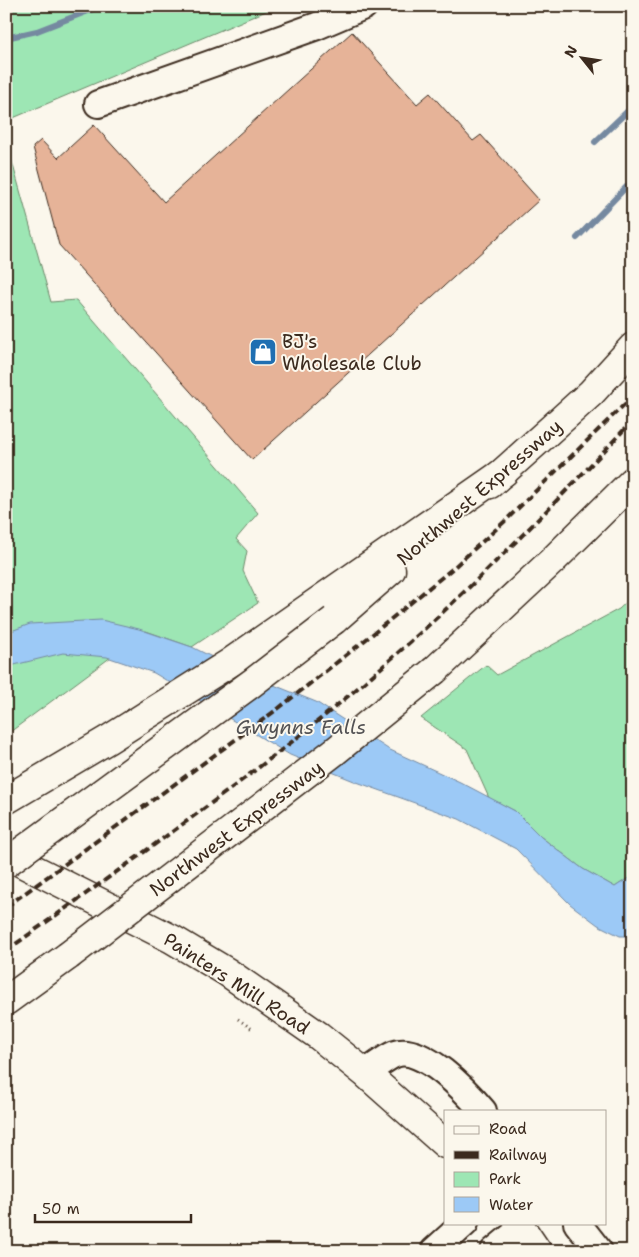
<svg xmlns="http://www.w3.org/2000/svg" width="639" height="1257" font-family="'Shantell Sans',sans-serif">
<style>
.green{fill:#9de6b4;stroke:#6c8869}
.water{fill:#9cc9f6;stroke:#7589a0}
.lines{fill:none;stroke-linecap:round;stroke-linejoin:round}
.stream{stroke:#7589a0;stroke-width:6}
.building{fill:#e6b398;stroke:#3b2a1e}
.minor-casing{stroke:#3b2a1e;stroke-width:30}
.major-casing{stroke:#3b2a1e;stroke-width:31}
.highway-casing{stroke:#3b2a1e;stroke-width:31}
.path{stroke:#3b2a1e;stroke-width:3;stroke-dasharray:1 4;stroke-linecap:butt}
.minor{stroke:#fbf7ec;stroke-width:26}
.major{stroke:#fbf7ec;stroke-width:28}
.highway{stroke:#fbf7ec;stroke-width:28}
.rail{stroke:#3b2a1e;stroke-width:4;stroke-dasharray:8 4;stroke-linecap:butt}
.highway-bridge-casing{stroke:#3b2a1e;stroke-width:31;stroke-linecap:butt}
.highway-bridge{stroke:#fbf7ec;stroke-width:28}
.labels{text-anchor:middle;stroke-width:4;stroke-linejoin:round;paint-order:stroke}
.poi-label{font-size:19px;fill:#3b2a1e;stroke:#fbf7ec;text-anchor:start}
.street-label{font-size:19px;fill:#3b2a1e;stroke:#fbf7ec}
.water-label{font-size:20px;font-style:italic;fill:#535254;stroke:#fbf7ec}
</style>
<rect width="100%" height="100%" fill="#fbf7ec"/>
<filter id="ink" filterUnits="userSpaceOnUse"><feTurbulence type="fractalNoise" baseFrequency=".02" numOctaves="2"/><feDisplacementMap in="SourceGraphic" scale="10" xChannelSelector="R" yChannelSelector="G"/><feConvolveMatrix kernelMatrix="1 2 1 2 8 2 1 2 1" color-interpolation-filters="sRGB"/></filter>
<g filter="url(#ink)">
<g class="green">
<path d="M6 6H278L6 121Z"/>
<path d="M6 140 51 302 76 300 258 513 236 539 247 551 243 571 258 603 192 647 146 631 6 735Z"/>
<path d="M633 596V875L615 887 583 869 541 837 515 811 489 798 467 749 421 718 486 665 497 675 619 609Z"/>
</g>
<path class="water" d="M101 620 139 629 192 647 244 673 316 702 388 749 460 782 515 811 541 837 583 869 615 887 633 875V936H620L598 925 570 904 516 849 459 819 354 781 290 755 154 673 107 657 63 653 6 667V633L30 624Z"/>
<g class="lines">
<g class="stream">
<path d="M6 38 37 31 101 6"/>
<path d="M595 142 633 106"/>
<path d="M577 238 633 180"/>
</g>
</g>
<path class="building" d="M352 32 417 104 430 93 473 141 481 135 539 200 252 460 59 245 33 147 41 140 58 158 94 125 164 202Z"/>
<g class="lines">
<g class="minor-casing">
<g id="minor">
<path d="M98 104 317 26 364 6"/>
<path d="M365 1073C375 1067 385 1058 395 1054 422 1044 467 1092 483 1111"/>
<path d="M577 1223 599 1251"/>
<path d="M434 1251 465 1223"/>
<path d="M494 1251 522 1228"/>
</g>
</g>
<g class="major-casing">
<g id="major">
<path d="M6 855 172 939 227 972 319 1036 365 1073 445 1144"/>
<path d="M518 1223 537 1251"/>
</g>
</g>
<g class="highway-casing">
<g id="highway">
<path d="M490 484 591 393 633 347"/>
<path d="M334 620 391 570"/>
<path d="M435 670 552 561 633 481"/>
<path d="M6 800 109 739 231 662 504 472"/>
<path d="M6 1001 68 956"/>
</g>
</g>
<path class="path" d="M238 1019 252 1029"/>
<use href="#minor" class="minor"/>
<use href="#major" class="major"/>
<use href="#highway" class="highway"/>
<g class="rail">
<path d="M6 907 279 708 369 637 452 569 504 522 633 396"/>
<path d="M6 951C106 879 207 809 303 733 421 639 530 531 633 420"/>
</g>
<g class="highway-bridge-casing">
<g id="highway-bridge">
<path d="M6 863 252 683 334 620"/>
<path d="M68 956 334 752 435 670"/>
</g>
</g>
<use href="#highway-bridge" class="highway-bridge"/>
</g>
</g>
<defs>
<g id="shop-square" transform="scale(1.4375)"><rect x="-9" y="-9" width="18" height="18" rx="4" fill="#1f6fb2" stroke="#fbf7ec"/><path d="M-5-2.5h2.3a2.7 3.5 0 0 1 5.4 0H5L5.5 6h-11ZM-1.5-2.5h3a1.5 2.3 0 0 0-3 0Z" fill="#fff"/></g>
</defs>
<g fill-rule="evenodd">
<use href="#shop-square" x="263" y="352"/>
</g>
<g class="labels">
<g class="poi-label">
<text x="282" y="348">BJ's<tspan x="282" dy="22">Wholesale Club</tspan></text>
</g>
<g class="street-label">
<text transform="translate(479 492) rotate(-41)" y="7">Northwest Expressway</text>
<text transform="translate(236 828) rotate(-37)" y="7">Northwest Expressway</text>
<text transform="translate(237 983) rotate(33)" y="7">Painters Mill Road</text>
</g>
<g class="water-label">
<text x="301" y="734">Gwynns Falls</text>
</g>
</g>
<rect width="639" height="1257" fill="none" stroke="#fbf7ec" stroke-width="25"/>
<rect x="12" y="12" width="614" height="1232" fill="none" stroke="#3b2a1e" stroke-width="2" filter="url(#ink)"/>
<rect x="444" y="1110" width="162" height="115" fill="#fbf7ec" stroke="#aea59a"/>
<rect x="454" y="1126" width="25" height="8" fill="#fbf7ec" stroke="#aea59a"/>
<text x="489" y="1134" font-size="15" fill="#3b2a1e">Road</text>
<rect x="454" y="1151" width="25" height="8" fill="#3b2a1e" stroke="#aea59a"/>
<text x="489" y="1160" font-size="15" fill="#3b2a1e">Railway</text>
<rect x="454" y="1172" width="25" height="15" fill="#9de6b4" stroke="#aea59a"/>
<text x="489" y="1184" font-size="15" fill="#3b2a1e">Park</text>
<rect x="454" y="1197" width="25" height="15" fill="#9cc9f6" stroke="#aea59a"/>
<text x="489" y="1210" font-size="15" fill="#3b2a1e">Water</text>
<g transform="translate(582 58) rotate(300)" stroke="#fbf7ec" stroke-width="4" paint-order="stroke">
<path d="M0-4L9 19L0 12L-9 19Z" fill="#3b2a1e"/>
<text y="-8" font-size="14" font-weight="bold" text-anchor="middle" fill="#3b2a1e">N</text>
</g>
<path d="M35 1214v8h156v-8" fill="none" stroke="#3b2a1e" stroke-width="2.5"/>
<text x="42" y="1214" font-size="15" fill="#3b2a1e" stroke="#fbf7ec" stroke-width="4" paint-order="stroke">50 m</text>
</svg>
